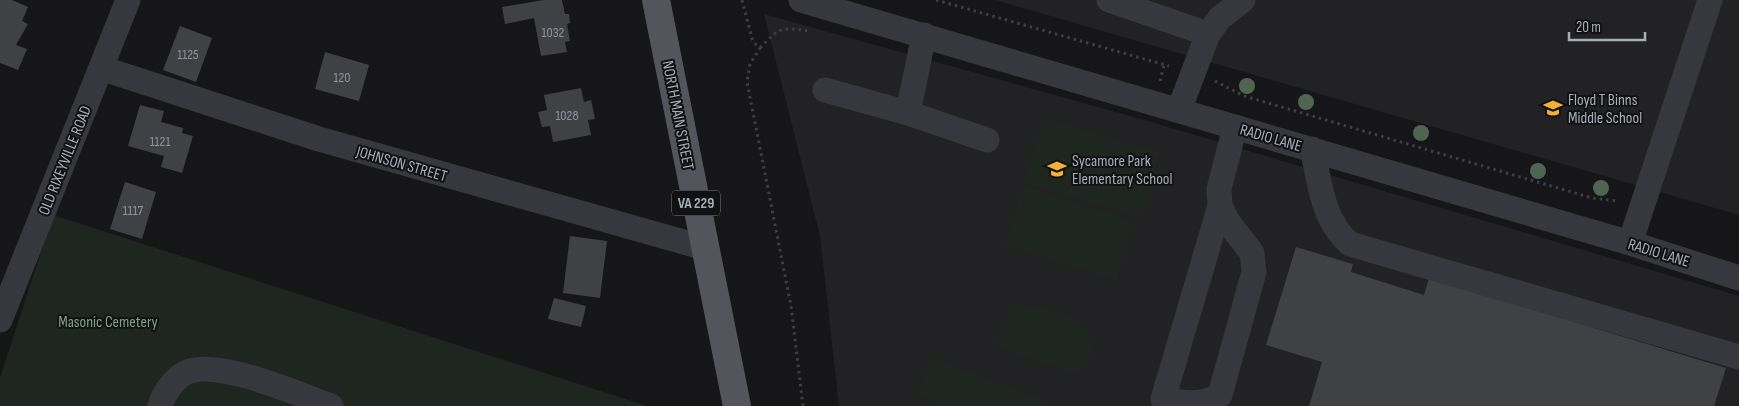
<svg xmlns="http://www.w3.org/2000/svg" width="1739" height="406" font-family="'Sofia Sans Condensed',sans-serif">
<style>
.built{fill:#222225}
.green{fill:#1e261f}
.building{fill:#404145}
.lines{fill:none;stroke-linecap:round;stroke-linejoin:round}
.path{stroke:#3d3f44;stroke-width:3;stroke-dasharray:2.5 4;stroke-linecap:butt}
.minor{stroke:#37383d;stroke-width:25}
.major{stroke:#53555c;stroke-width:28}
.tree{fill:#506452}
.labels{text-anchor:middle;stroke-width:4;stroke-linejoin:round;paint-order:stroke}
.number-label{font-size:14px;fill:#8e929b}
.shield{fill:#111113;stroke:#7b7e86;stroke-width:1}
.shield-label{font-size:15px;font-weight:bold;fill:#a8adb8}
.poi-label{font-size:16px;fill:#a8adb8;stroke:#111113;text-anchor:start}
.street-label{font-size:16px;fill:#a8adb8;stroke:#111113}
.park-label{font-size:16px;fill:#7fa381;stroke:#111113}
</style>
<rect width="100%" height="100%" fill="#161618"/>
<g class="built">
<path d="M995 0H1739V215Z"/>
<path d="M764 14 1148 121 1739 296V406H839L820 236Z"/>
</g>
<g class="green">
<path d="M1044 118 1161 152 1143 219 1022 182Z"/>
<path d="M1023 186 1134 221 1117 281 1003 245Z"/>
<path d="M53 215 647 406H0V378Z"/>
<path d="M1017 303C1032 307 1064 312 1078 319 1081 321 1084 325 1086 327 1104 345 1091 362 1074 374L998 348 996 343 1009 306Z"/>
<path d="M929 357 1048 401 1046 406H940L916 395Z"/>
</g>
<g class="building">
<path d="M0 0H12L28 7 22 21 28 24 16 45 27 49 18 70 0 63Z"/>
<path d="M544 0H562L565 14H569L570 23 567 24 570 41 565 42 567 52 541 56 534 18 505 24 502 7Z"/>
<path d="M180 26 212 38 196 82 163 70Z"/>
<path d="M325 52 369 65 359 101 315 89Z"/>
<path d="M581 88 584 102 591 100 595 119 588 120 591 135 553 142 550 126 542 127 538 112 547 110 544 95Z"/>
<path d="M140 105 164 111 161 122 183 128 182 133 193 136 182 173 161 167 164 156 128 146Z"/>
<path d="M125 182 156 192 142 239 110 229Z"/>
<path d="M570 236 607 241 600 298 563 293Z"/>
<path d="M1296 247 1353 264 1351 272 1424 295 1429 278 1726 368 1714 406H1309L1322 362 1266 345Z"/>
<path d="M554 298 586 306 581 327 548 319Z"/>
</g>
<g class="lines">
<g class="path">
<path d="M742 0 753 42 760 48 750 64 747 82 791 306 803 406"/>
<path d="M936 0 1169 66"/>
<path d="M760 48C780 27 780 27 809 31"/>
<path d="M1160 81 1164 65"/>
<path d="M1215 81 1244 96 1592 198 1618 201"/>
</g>
<g class="minor">
<path d="M801 0 1630 243 1739 278"/>
<path d="M1109 0 1208 34"/>
<path d="M924 35 908 113 987 140"/>
<path d="M101 68 319 139 705 248"/>
<path d="M825 90 908 113"/>
<path d="M1179 110 1208 34 1220 18 1243 0"/>
<path d="M1312 149C1321 185 1321 218 1350 244L1739 357"/>
<path d="M1220 206 1163 399C1184 403 1201 406 1220 395L1254 272 1252 253 1228 222 1220 206 1219 189 1235 127"/>
<path d="M1630 243 1710 0"/>
<path d="M0 320 128 0"/>
<path d="M160 406C163 394 174 379 185 373 215 357 300 395 331 406"/>
</g>
<path class="major" d="M656 0 737 406"/>
</g>
<g class="tree">
<circle cx="1247" cy="86" r="8"/>
<circle cx="1306" cy="102" r="8"/>
<circle cx="1421" cy="133" r="8"/>
<circle cx="1538" cy="171" r="8"/>
<circle cx="1601" cy="188" r="8"/>
</g>
<defs>
<g id="school-bare" transform="scale(1.5)"><path d="M0-5L7-2L0 1L-7-2ZM-4 1L0 2.5L4 1V4Q0 6-4 4Z" fill="#f2b134" stroke="#111113" stroke-width="2.5" paint-order="stroke"/></g>
</defs>
<g fill-rule="evenodd">
<use href="#school-bare" x="1553" y="108"/>
<use href="#school-bare" x="1057" y="169"/>
</g>
<g class="labels">
<g class="number-label">
<text x="553" y="37">1032</text>
<text x="188" y="59">1125</text>
<text x="342" y="82">120</text>
<text x="567" y="120">1028</text>
<text x="160" y="146">1121</text>
<text x="133" y="215">1117</text>
</g>
<rect class="shield" x="672" y="190.5" width="48" height="25" rx="4"/>
<g class="shield-label">
<text x="696" y="208">VA 229</text>
</g>
<g class="poi-label">
<text x="1568" y="105">Floyd T Binns<tspan x="1568" dy="18">Middle School</tspan></text>
<text x="1072" y="166">Sycamore Park<tspan x="1072" dy="18">Elementary School</tspan></text>
</g>
<g class="street-label">
<text transform="translate(679 115) rotate(79)" y="6">NORTH MAIN STREET</text>
<text transform="translate(1271 137) rotate(16)" y="6">RADIO LANE</text>
<text transform="translate(64 160) rotate(-68)" y="6">OLD RIXEYVILLE ROAD</text>
<text transform="translate(402 163) rotate(16)" y="6">JOHNSON STREET</text>
<text transform="translate(1659 252) rotate(17)" y="6">RADIO LANE</text>
</g>
<g class="park-label">
<text x="108" y="327">Masonic Cemetery</text>
</g>
</g>
<path d="M1569 32v8h76v-8" fill="none" stroke="#a8adb8" stroke-width="2.5"/>
<text x="1576" y="32" font-size="15" fill="#a8adb8" stroke="#111113" stroke-width="4" paint-order="stroke">20 m</text>
</svg>
